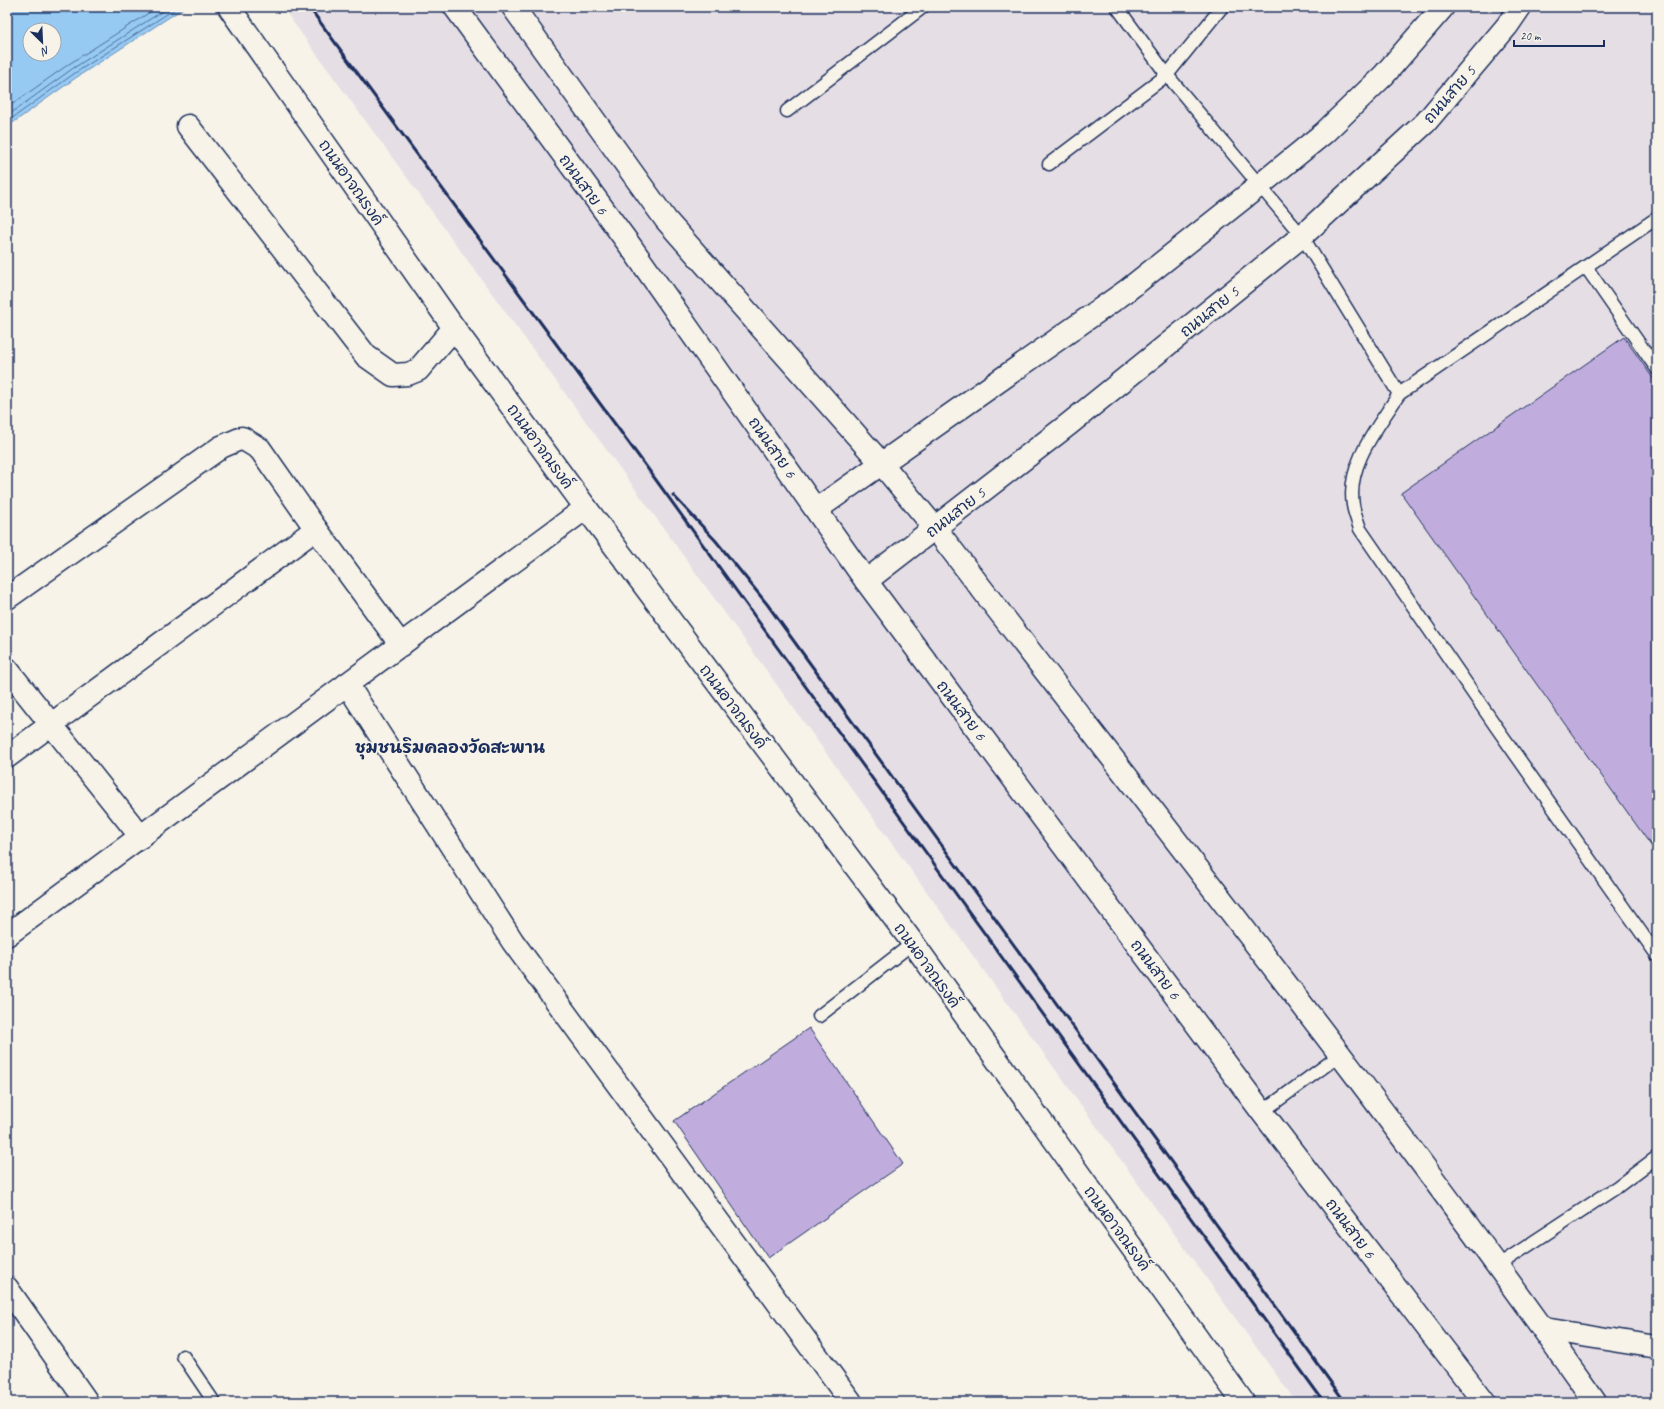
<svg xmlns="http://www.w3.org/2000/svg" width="1664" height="1409" font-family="Caveat,'Playpen Sans Thai',sans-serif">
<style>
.built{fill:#e6dee5}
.water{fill:#96caf3;stroke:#658cb7;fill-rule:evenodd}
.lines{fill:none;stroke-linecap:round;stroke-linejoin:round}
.shore{stroke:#4c6d9a;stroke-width:1}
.building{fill:#c0addd;stroke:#1b2f5e}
.service-casing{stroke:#1b2f5e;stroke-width:15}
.minor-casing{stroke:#1b2f5e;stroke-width:25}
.tertiary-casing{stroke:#1b2f5e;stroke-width:25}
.service{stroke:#f7f3e8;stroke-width:12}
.minor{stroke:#f7f3e8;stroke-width:22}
.tertiary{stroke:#f7f3e8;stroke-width:22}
.rail{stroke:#1b2f5e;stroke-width:3}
.labels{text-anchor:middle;stroke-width:3.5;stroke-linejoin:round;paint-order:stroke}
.street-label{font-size:16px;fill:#1b2f5e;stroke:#f7f3e8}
.neighbourhood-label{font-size:17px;font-weight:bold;fill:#1b2f5e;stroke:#f7f3e8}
</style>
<rect width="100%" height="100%" fill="#f7f3e8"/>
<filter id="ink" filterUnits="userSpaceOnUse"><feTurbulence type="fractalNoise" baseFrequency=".025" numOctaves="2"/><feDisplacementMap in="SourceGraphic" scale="8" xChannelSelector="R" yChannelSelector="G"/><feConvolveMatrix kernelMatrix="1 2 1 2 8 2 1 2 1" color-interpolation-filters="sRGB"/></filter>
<g filter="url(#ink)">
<path class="built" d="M282 7H1657V1402H1296L630 482Z"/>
<path class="water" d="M7 7H185L77 77 7 127ZM30 30H54V54H30Z"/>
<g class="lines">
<g class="shore">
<path d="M7 108 69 64 158 7"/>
<path d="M7 116 72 69 169 7"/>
<path d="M7 122 75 73 178 7"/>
</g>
</g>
<g class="building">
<path d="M1624 337 1657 384V854L1401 493Z"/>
<path d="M809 1028 903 1164 768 1258 674 1121Z"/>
</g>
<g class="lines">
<g class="service-casing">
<g id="service">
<path d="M1117 7 1167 75 1302 236 1399 394 1657 218"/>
<path d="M787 111 923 7"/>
<path d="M1049 164 1167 75 1222 7"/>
<path d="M1586 267 1657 369"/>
<path d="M1399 394C1379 426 1346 464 1353 505 1354 513 1358 521 1360 529L1497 728 1657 955"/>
<path d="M819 1016 913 943"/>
<path d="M1262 1112 1340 1055"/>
<path d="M1497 1266 1617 1187 1657 1157"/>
<path d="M183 1356 214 1402"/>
</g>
</g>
<g class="minor-casing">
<g id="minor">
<path d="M455 7 631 247 866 581 1262 1112 1484 1402"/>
<path d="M513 7 666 220 881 463 935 528C1157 818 1385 1104 1595 1402"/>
<path d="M188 126 366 356 393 375 408 374 418 370 454 328"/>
<path d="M817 509 1125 292 1260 185 1324 133 1384 75 1443 7"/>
<path d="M866 581 1069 424 1302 236 1426 122 1507 26 1520 7"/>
<path d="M7 598 221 447 242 438 260 449 316 529 401 645"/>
<path d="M7 669 141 837"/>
<path d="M347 684 513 942 851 1402"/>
<path d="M7 757 316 529"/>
<path d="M7 935 586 508"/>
<path d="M7 1288 87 1402"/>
<path d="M1544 1329 1657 1347"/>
</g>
</g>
<g class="tertiary-casing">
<path id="tertiary" d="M229 7 454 328 586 508 913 943 1243 1402"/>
</g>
<use href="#service" class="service"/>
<use href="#minor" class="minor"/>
<use href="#tertiary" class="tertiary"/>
<g class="rail">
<path d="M309 7 648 469 1324 1402"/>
<path d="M673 495 716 541 767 604 1345 1402"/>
</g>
</g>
</g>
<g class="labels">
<g class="street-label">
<text transform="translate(1449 94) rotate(-49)" y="6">ถนนสาย 5</text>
<text transform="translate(352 182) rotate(55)" y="6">ถนนอาจณรงค์</text>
<text transform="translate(584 184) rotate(54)" y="6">ถนนสาย 6</text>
<text transform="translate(1209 311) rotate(-39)" y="6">ถนนสาย 5</text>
<text transform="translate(541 446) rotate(54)" y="6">ถนนอาจณรงค์</text>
<text transform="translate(773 447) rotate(55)" y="6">ถนนสาย 6</text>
<text transform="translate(955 512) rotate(-38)" y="6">ถนนสาย 5</text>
<text transform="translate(734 706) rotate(53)" y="6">ถนนอาจณรงค์</text>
<text transform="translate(962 710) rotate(53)" y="6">ถนนสาย 6</text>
<text transform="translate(928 965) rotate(54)" y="6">ถนนอาจณรงค์</text>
<text transform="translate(1156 969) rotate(53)" y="6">ถนนสาย 6</text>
<text transform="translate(1118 1228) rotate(54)" y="6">ถนนอาจณรงค์</text>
<text transform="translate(1351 1228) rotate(53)" y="6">ถนนสาย 6</text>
</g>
<g class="neighbourhood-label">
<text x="450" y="753">ชุมชนริมคลองวัดสะพาน</text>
</g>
</g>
<rect width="1664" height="1409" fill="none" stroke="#f7f3e8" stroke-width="24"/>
<rect x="12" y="12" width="1640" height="1385" fill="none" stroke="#1b2f5e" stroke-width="1.5" filter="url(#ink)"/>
<g transform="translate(42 42) rotate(156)"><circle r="19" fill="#f7f3e8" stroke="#9fa5b1"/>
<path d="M0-3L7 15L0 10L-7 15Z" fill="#1b2f5e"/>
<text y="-6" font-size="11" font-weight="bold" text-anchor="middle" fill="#1b2f5e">N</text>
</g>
<path d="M1514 40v6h90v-6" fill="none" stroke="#1b2f5e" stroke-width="2"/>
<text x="1520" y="40" font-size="12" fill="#1b2f5e" stroke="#f7f3e8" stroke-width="3" paint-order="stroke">20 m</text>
</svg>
